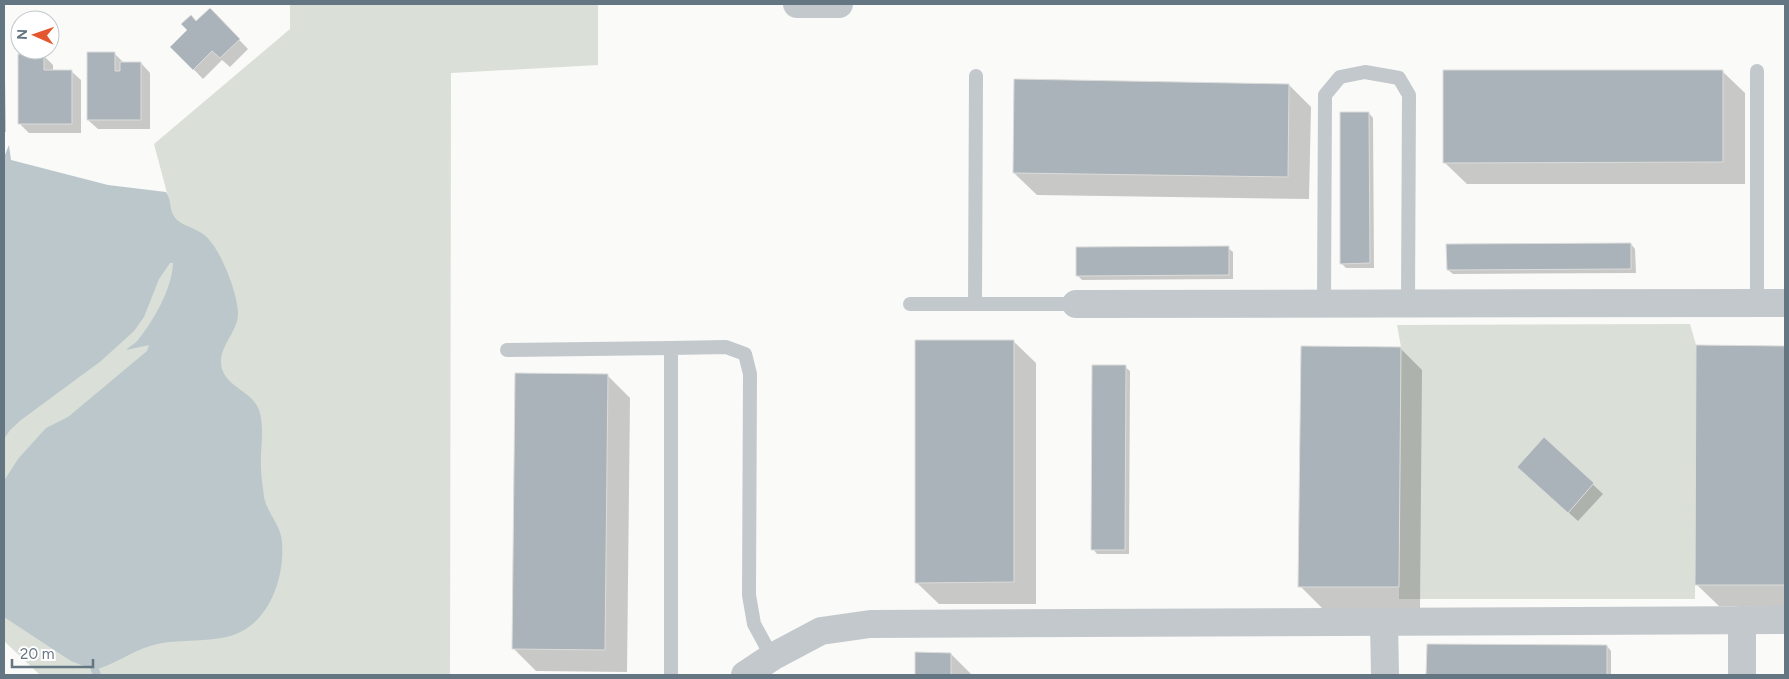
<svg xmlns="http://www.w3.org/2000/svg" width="1789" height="679" font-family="Figtree,sans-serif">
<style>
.green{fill:#dadfd7}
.water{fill:#bbc7cb}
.shadow{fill:#0003}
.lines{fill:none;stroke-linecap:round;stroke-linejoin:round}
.stream{stroke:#bbc7cb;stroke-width:8}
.building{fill:#aab3b9;stroke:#dcdcda}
.lane{stroke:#c3c8cc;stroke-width:14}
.street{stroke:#c3c8cc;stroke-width:28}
</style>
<rect width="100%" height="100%" fill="#fafaf8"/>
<g class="green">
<path d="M290 4H598V65L451 73 450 675H40L4 641V423L178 234 154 144 290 29Z"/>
<path d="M1690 324 1696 345 1695 599H1399L1401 347 1397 325Z"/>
</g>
<path class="water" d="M9 145 11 160 108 185 166 192C172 200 169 213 177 220 184 226 195 228 203 234 220 246 237 292 238 312 239 333 216 347 222 369 228 388 252 391 259 410 265 428 260 448 261 467 261 477 263 487 264 497 267 513 281 525 282 542 285 582 266 632 221 638 198 642 172 639 150 646 130 652 114 665 94 670L71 661 4 617V481L18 459 46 428 68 417 147 351 149 345 126 350C130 346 135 344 138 340 154 320 172 289 173 263H170L159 279 144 317 134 331 101 361 21 420 10 430 4 439V157Z"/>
<g class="shadow">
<path d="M210 10 248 49 230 67 222 60 203 79 172 47Z"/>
<path d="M114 53 124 63H141L150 73V129H98L88 120Z"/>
<path d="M43 55 53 65V71H71L81 80V133H29L19 123Z"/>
<path d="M1722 71 1745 93V184H1467L1444 162Z"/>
<path d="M4 74 5 76 6 132H4Z"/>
<path d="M1289 85 1311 107 1309 199 1037 195 1014 173Z"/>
<path d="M1369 113 1373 118 1374 268H1346L1341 263Z"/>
<path d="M1631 244 1635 249 1636 273 1453 274 1448 270Z"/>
<path d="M1228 248 1233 252V279L1082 280 1077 275Z"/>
<path d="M1013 341 1036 363V604H939L916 582Z"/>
<path d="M1697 347H1785V607L1719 606 1696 584Z"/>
<path d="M1400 348 1422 370 1420 609 1322 608 1300 586Z"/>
<path d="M1125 367 1130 371 1129 554H1097L1093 549Z"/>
<path d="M608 376 630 398 627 672 536 671 514 649Z"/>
<path d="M1544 439 1603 494 1578 521 1528 476Z"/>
<path d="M1428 645 1607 646 1611 651V675H1428Z"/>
<path d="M916 654H951L972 675H916Z"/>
</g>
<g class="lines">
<path class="stream" d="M95 670 97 675"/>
</g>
<g class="building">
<path d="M210 8 240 39 220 58 212 51 193 70 170 47 187 30 181 24 191 15 196 21Z"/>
<path d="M87 52H115V71H120V62H141V120H87Z"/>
<path d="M18 54H44V70H72V124H18Z"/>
<path d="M1443 70H1723V162L1443 163Z"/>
<path d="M1014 79 1289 84 1288 177 1013 173Z"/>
<path d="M1340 112H1369L1370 263 1340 264Z"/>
<path d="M1631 243V269L1447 270 1446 244Z"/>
<path d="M1229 246V275L1076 276V247Z"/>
<path d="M915 340H1014V582L915 583Z"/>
<path d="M1696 345 1785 346V585H1695Z"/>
<path d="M1301 346 1401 347 1399 587H1298Z"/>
<path d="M1092 365H1126L1125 550H1091Z"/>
<path d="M515 373 608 374 605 650 512 649Z"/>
<path d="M1544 437 1594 483 1568 513 1517 467Z"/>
<path d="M1427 644 1607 645V675H1426Z"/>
<path d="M915 652 951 653V675H915Z"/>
</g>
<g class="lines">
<g class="lane">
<path d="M976 76 975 304H1076"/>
<path d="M1757 303V71"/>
<path d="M910 304H975"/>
<path d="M1324 304 1325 95 1340 77 1365 72 1399 78 1409 95 1408 303"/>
<path d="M507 350 671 348"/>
<path d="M671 675V348L726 347 745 354 750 374 749 595 754 624 772 657"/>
</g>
<g class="street">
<path d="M797 4H839"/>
<path d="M1076 304 1785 303"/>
<path d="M1742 620V675"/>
<path d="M1384 622 1385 675"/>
<path d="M745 675 772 657 821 631 870 624 1785 620"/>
</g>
</g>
<rect width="1789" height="679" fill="none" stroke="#657683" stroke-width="10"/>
<g transform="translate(35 35) rotate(272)"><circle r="24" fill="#ffffff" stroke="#c1c8cd"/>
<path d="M0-4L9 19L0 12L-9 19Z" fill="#e4572e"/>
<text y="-8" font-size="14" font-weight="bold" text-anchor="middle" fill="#657683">N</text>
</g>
<path d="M12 659v8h81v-8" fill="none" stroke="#657683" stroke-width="2.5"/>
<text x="20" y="659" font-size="15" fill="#657683" stroke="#ffffff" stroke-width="4" paint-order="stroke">20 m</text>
</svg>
